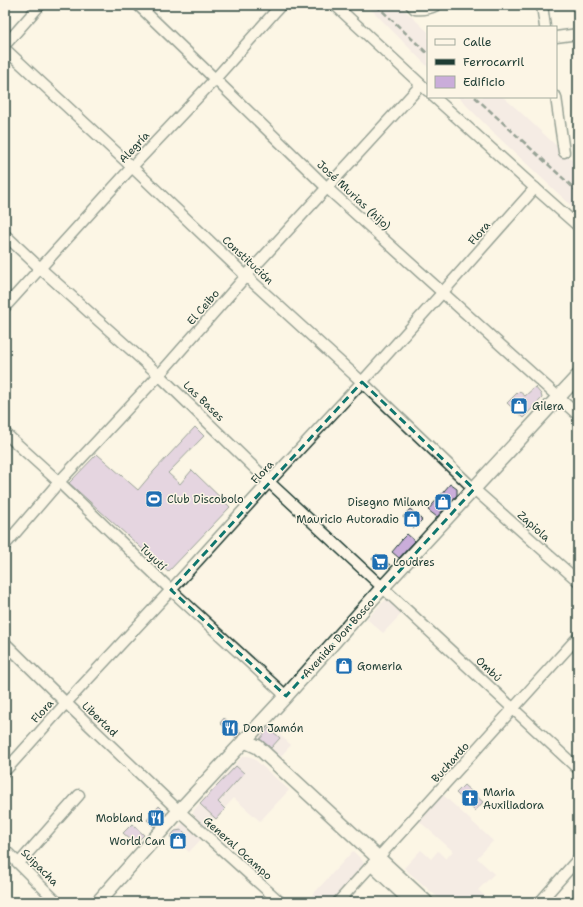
<svg xmlns="http://www.w3.org/2000/svg" width="583" height="907" font-family="'Shantell Sans',sans-serif">
<style>
.built{fill:#eddfe2}
.building{fill:#caadda;stroke:#1f3d34}
.lines{fill:none;stroke-linecap:round;stroke-linejoin:round}
.minor-casing{stroke:#1f3d34;stroke-width:13}
.major-casing{stroke:#1f3d34;stroke-width:16}
.minor{stroke:#fcf5e5;stroke-width:10}
.major{stroke:#fcf5e5;stroke-width:13}
.rail{stroke:#1f3d34;stroke-width:2.5;stroke-dasharray:6 3;stroke-linecap:butt}
.marked{fill:none;stroke:#0f766e;stroke-width:3;stroke-dasharray:8 5;stroke-linejoin:round}
.labels{text-anchor:middle;stroke-width:3;stroke-linejoin:round;paint-order:stroke}
.street-label{font-size:11px;fill:#1f3d34;stroke:#fcf5e5}
.poi-label{font-size:11px;fill:#1f3d34;stroke:#fcf5e5;text-anchor:start}
</style>
<rect width="100%" height="100%" fill="#fcf5e5"/>
<filter id="ink" filterUnits="userSpaceOnUse"><feTurbulence type="fractalNoise" baseFrequency=".025" numOctaves="2"/><feDisplacementMap in="SourceGraphic" scale="8" xChannelSelector="R" yChannelSelector="G"/><feConvolveMatrix kernelMatrix="1 2 1 2 8 2 1 2 1" color-interpolation-filters="sRGB"/></filter>
<g filter="url(#ink)">
<g class="built">
<path d="M367 5H399L428 32V67Z"/>
<path d="M458 97H503L518 110 578 166V212L495 134Z"/>
<path d="M386 600H389L403 612 383 633 367 619 383 602Z"/>
<path d="M269 725 291 745 277 760 257 740Z"/>
<path d="M245 756H248L253 758 289 790 260 821 234 798 206 828 195 817 193 813 194 810 242 757Z"/>
<path d="M442 794 493 841 477 858 494 874 478 890 487 898 483 902H443L404 868 421 850 431 859 438 851 446 859 453 851 418 820Z"/>
<path d="M184 822 204 836 189 852 171 835Z"/>
<path d="M353 851 362 860 363 862V867L333 902H306Z"/>
</g>
<g class="building">
<path d="M535 387 541 394 542 398 523 418 507 403 519 391 525 396Z"/>
<path d="M195 427 204 436 168 473 180 484 192 470 230 507 168 572 69 483 97 454 138 490 154 471Z"/>
<path d="M450 484 457 489V495L437 517 428 510Z"/>
<path d="M410 509 422 520 414 528 403 517Z"/>
<path d="M407 534 415 541 399 558 392 552 402 540H401Z"/>
<path d="M377 554 390 565 380 566 372 559Z"/>
<path d="M224 718 241 732 236 738 220 723Z"/>
<path d="M269 728 280 738 271 748 260 739Z"/>
<path d="M236 766 244 773 218 802 225 809 216 819 200 804Z"/>
<path d="M464 785 483 802 475 811 456 793Z"/>
<path d="M159 806 165 812V815L154 827 147 820Z"/>
<path d="M132 824 144 835 135 844 123 833Z"/>
<path d="M182 830 187 835 178 844 170 837 175 831Z"/>
</g>
<g class="lines">
<g class="minor-casing">
<g id="minor">
<path d="M138 5 215 79 327 188 578 415"/>
<path d="M335 5 428 91"/>
<path d="M411 5 415 9C423 10 429 9 437 5"/>
<path d="M542 5 545 27"/>
<path d="M556 37 578 34"/>
<path d="M5 45 40 5"/>
<path d="M5 49 132 167 246 276 362 382 474 489 578 581"/>
<path d="M434 97 535 188 578 226"/>
<path d="M556 97 564 152"/>
<path d="M5 235 40 268 159 375 269 482 578 769"/>
<path d="M5 307 132 167 215 79 281 5"/>
<path d="M5 433 59 482 171 590 286 696"/>
<path d="M5 545 59 482 159 375 246 276 421 85"/>
<path d="M5 643 66 703 179 811 280 902"/>
<path d="M5 771 66 703 171 590 269 482 362 382 442 293 535 188"/>
<path d="M5 850 57 902"/>
<path d="M19 863 79 795"/>
<path d="M338 902 578 637"/>
<path d="M540 902 578 859"/>
</g>
</g>
<g class="major-casing">
<g id="major">
<path d="M245 741 258 747 426 902"/>
<path d="M375 867 412 902"/>
<path d="M98 902 179 811 286 696 383 587 578 376"/>
</g>
</g>
<use href="#minor" class="minor"/>
<use href="#major" class="major"/>
<g class="rail">
<path d="M376 5 428 54"/>
<path d="M475 97 578 192"/>
</g>
</g>
</g>
<path d="M0 0H583V907H0ZM362 382 474 489 286 696 171 590Z" fill="#fcf5e5" fill-opacity=".55" fill-rule="evenodd"/>
<path class="marked" d="M362 382 474 489 286 696 171 590Z"/>
<defs>
<g id="shop-square" transform="scale(0.9)"><rect x="-9" y="-9" width="18" height="18" rx="4" fill="#1f6fb2" stroke="#fcf5e5"/><path d="M-5-2.5h2.3a2.7 3.5 0 0 1 5.4 0H5L5.5 6h-11ZM-1.5-2.5h3a1.5 2.3 0 0 0-3 0Z" fill="#fff"/></g>
<g id="stadium-square" transform="scale(0.9)"><rect x="-9" y="-9" width="18" height="18" rx="4" fill="#1f6fb2" stroke="#fcf5e5"/><path d="M0-5a6.5 5 0 1 0 0 10a6.5 5 0 1 0 0-10ZM-3.5-1.8h7v3.6h-7Z" fill="#fff"/></g>
<g id="supermarket-square" transform="scale(0.9)"><rect x="-9" y="-9" width="18" height="18" rx="4" fill="#1f6fb2" stroke="#fcf5e5"/><path d="M-6-5.5h2.5l.6 2H6L4.5 2H-2.5L-4.4-4H-6ZM-1.5 3.2a1.3 1.3 0 1 0 .1 0ZM3 3.2a1.3 1.3 0 1 0 .1 0Z" fill="#fff"/></g>
<g id="restaurant-square" transform="scale(0.9)"><rect x="-9" y="-9" width="18" height="18" rx="4" fill="#1f6fb2" stroke="#fcf5e5"/><path d="M-5-6h1v4h1v-4h1v4h1v-4h1v5L-1.5 .5V6h-2V.5L-5-1ZM5-6V6H3V1.5H1.5Q1.5-4 5-6Z" fill="#fff"/></g>
<g id="church-square" transform="scale(0.9)"><rect x="-9" y="-9" width="18" height="18" rx="4" fill="#1f6fb2" stroke="#fcf5e5"/><path d="M-1.2-6h2.4v3.5h3.3v2.4h-3.3V6h-2.4V-.1h-3.3v-2.4h3.3Z" fill="#fff"/></g>
</defs>
<g fill-rule="evenodd">
<use href="#shop-square" x="519" y="406"/>
<use href="#stadium-square" x="154" y="499"/>
<use href="#shop-square" x="443" y="502"/>
<use href="#shop-square" x="412" y="519"/>
<use href="#supermarket-square" x="380" y="562"/>
<use href="#shop-square" x="344" y="666"/>
<use href="#restaurant-square" x="230" y="728"/>
<use href="#church-square" x="470" y="798"/>
<use href="#restaurant-square" x="156" y="818"/>
<use href="#shop-square" x="178" y="841"/>
</g>
<g class="labels">
<g class="street-label">
<text transform="translate(134 147) rotate(-47)" y="4">Alegría</text>
<text transform="translate(354 195) rotate(43)" y="4">José Murias (hijo)</text>
<text transform="translate(479 233) rotate(-49)" y="4">Flora</text>
<text transform="translate(248 260) rotate(43)" y="4">Constitución</text>
<text transform="translate(203 307) rotate(-49)" y="4">El Ceibo</text>
<text transform="translate(204 401) rotate(44)" y="4">Las Bases</text>
<text transform="translate(262 472) rotate(-47)" y="4">Flora</text>
<text transform="translate(534 526) rotate(42)" y="4">Zapiola</text>
<text transform="translate(153 557) rotate(44)" y="4">Tuyutí</text>
<text transform="translate(338 638) rotate(-48)" y="4">Avenida Don Bosco</text>
<text transform="translate(489 669) rotate(43)" y="4">Ombú</text>
<text transform="translate(42 711) rotate(-48)" y="4">Flora</text>
<text transform="translate(100 719) rotate(44)" y="4">Libertad</text>
<text transform="translate(450 762) rotate(-48)" y="4">Buchardo</text>
<text transform="translate(238 848) rotate(42)" y="4">General Ocampo</text>
<text transform="translate(40 867) rotate(45)" y="4">Suipacha</text>
</g>
<g class="poi-label">
<text x="532" y="410">Gilera</text>
<text x="167" y="503">Club Discobolo</text>
<text x="430" y="506" text-anchor="end">Disegno Milano</text>
<text x="399" y="523" text-anchor="end">Mauricio Autoradio</text>
<text x="393" y="566">Loudres</text>
<text x="357" y="670">Gomeria</text>
<text x="243" y="732">Don Jamón</text>
<text x="483" y="796">Maria<tspan x="483" dy="13">Auxiliadora</tspan></text>
<text x="143" y="822" text-anchor="end">Mobland</text>
<text x="165" y="845" text-anchor="end">World Can</text>
</g>
</g>
<rect width="583" height="907" fill="none" stroke="#fcf5e5" stroke-width="20"/>
<rect x="10" y="10" width="563" height="887" fill="none" stroke="#1f3d34" stroke-width="1.5" filter="url(#ink)"/>
<rect x="427" y="26" width="130" height="72" fill="#fcf5e5" stroke="#a4ab9e"/>
<rect x="435" y="39" width="20" height="6" fill="#fcf5e5" stroke="#a4ab9e"/>
<text x="463" y="46" font-size="12" fill="#1f3d34">Calle</text>
<rect x="435" y="59" width="20" height="6" fill="#1f3d34" stroke="#a4ab9e"/>
<text x="463" y="66" font-size="12" fill="#1f3d34">Ferrocarril</text>
<rect x="435" y="76" width="20" height="12" fill="#caadda" stroke="#a4ab9e"/>
<text x="463" y="86" font-size="12" fill="#1f3d34">Edificio</text>
</svg>
